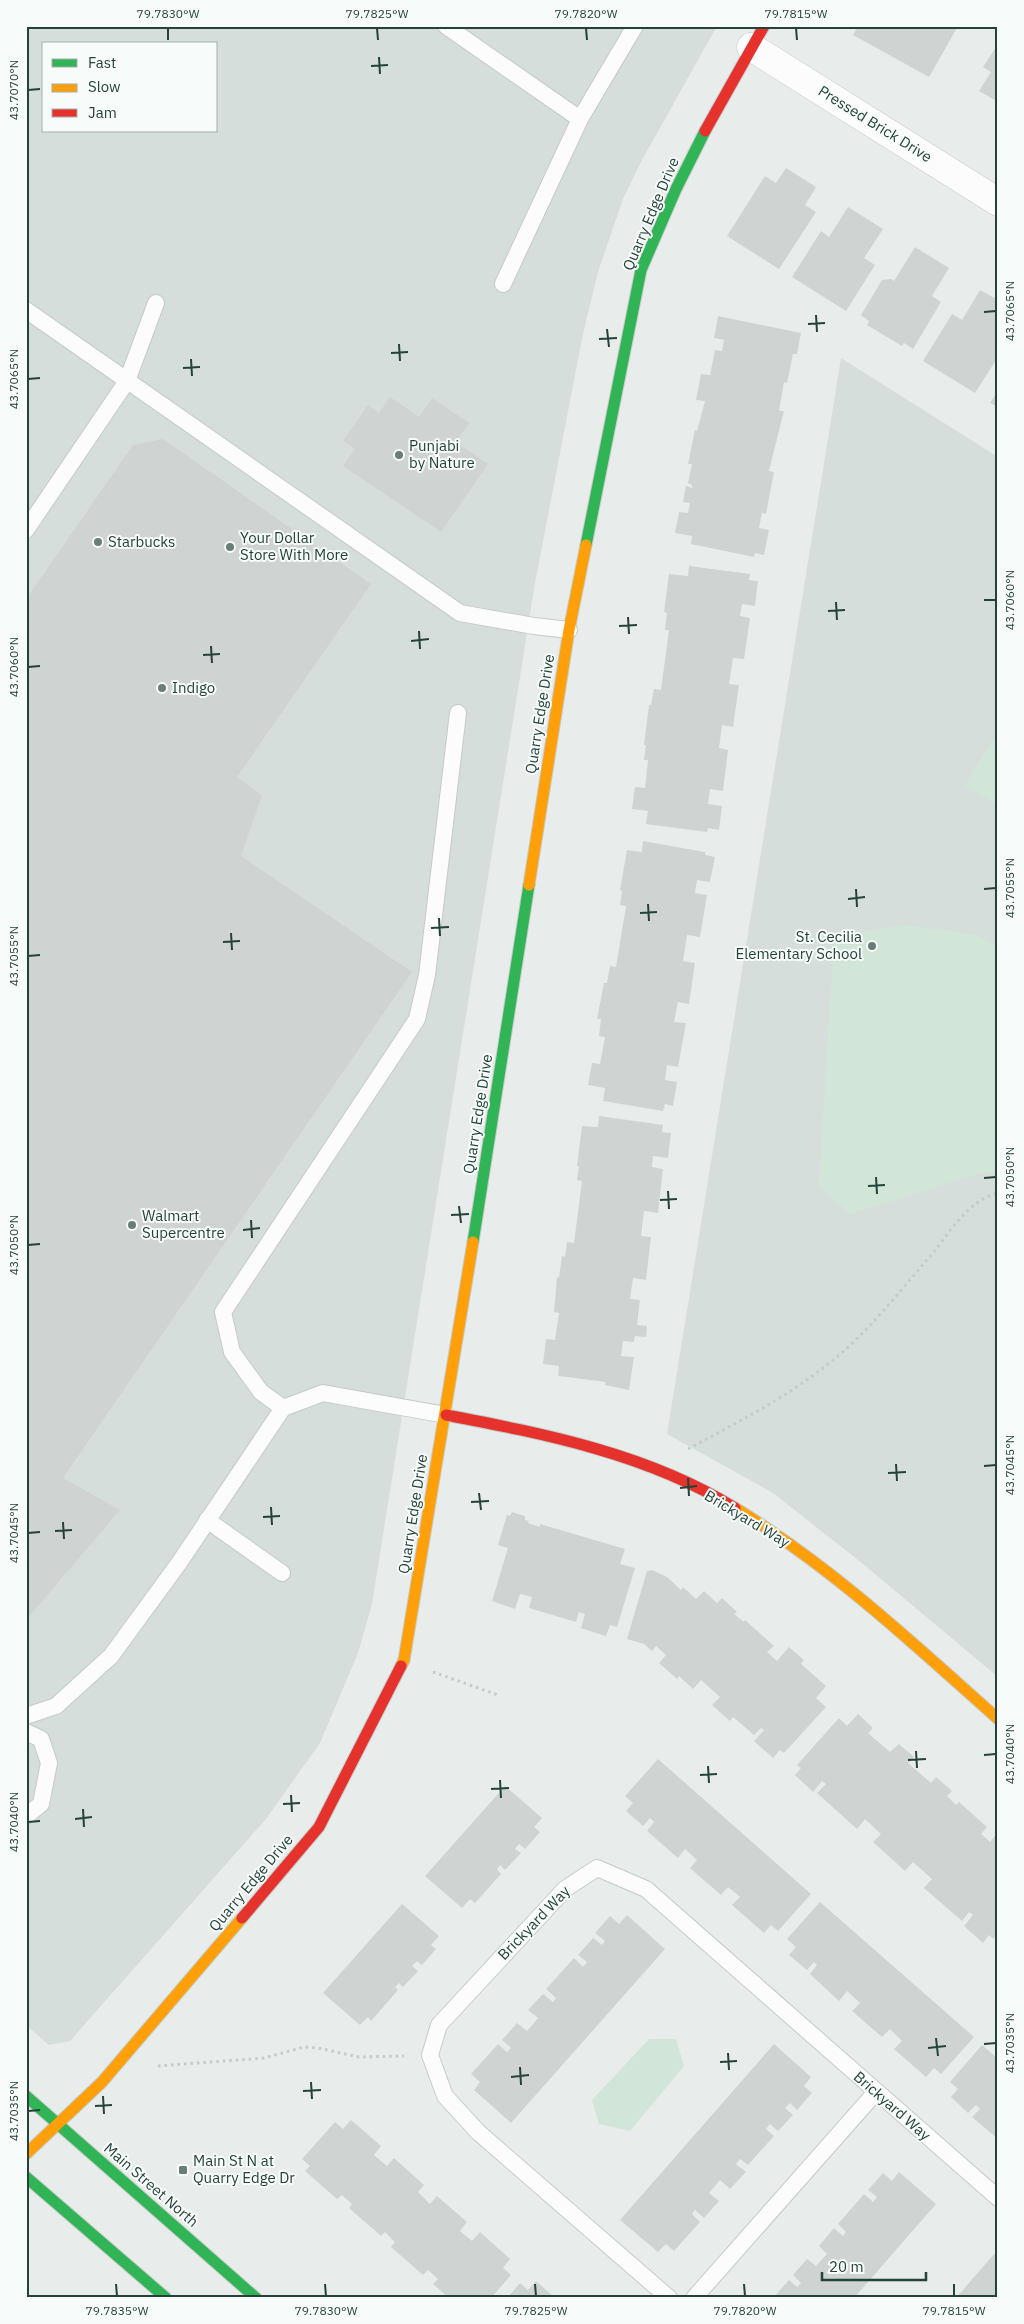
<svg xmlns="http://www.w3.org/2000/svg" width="1024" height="2324" font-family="'IBM Plex Sans',sans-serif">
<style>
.built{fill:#d6dedb;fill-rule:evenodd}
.green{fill:#d1e6d8}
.building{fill:#cfd4d2}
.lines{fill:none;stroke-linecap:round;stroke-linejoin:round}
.lane-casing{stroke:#c5cac8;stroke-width:18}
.street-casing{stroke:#c5cac8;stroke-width:29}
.fast-casing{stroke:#c3cbc8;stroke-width:13}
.slow-casing{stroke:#c3cbc8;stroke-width:13}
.jam-casing{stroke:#c3cbc8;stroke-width:13}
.path{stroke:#c3ccca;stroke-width:3;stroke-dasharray:2.5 4;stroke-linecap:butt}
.lane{stroke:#fcfcfc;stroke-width:16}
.street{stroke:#fcfcfc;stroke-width:28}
.fast{stroke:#30b455;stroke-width:11}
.slow{stroke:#ff9f0a;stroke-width:11}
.jam{stroke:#e5322d;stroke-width:11}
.ticks{fill:none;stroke:#24423a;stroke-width:2}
.poi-dot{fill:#697e78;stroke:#f7fbf9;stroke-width:2}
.labels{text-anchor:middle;stroke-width:4;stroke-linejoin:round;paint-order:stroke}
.street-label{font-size:15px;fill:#24423a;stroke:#f7fbf9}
.poi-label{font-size:15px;fill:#24423a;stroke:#f7fbf9;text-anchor:start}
.neatline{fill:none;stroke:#24423a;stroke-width:2}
.ticks-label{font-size:12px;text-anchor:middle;fill:#24423a}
</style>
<rect width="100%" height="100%" fill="#e8edeb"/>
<g class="built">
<path d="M26 26H717L642 160 623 199 598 272 583 334 535 583 372 1604 358 1653 320 1743 266 1819 70 2041 49 2045 26 2025ZM44 44H216V131H44Z"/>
<path d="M841 358 998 457V1677L863 1564 773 1493 667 1434Z"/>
</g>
<g class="green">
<path d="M998 733V806L965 785Z"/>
<path d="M905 925 976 935 998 947V1171L980 1173 850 1214 819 1185 834 937Z"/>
<path d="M649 2039H676L684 2066 630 2131 599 2124 592 2100Z"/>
</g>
<g class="building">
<path d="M858 26H958L929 77 853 35Z"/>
<path d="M998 44V102L979 91 991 72 983 67Z"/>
<path d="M786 168 816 187 805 205 816 212 779 269 727 236 765 176 776 183Z"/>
<path d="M848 207 883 229 864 258 875 265 846 311 792 277 821 231 829 237Z"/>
<path d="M915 247 949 268 932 296 941 302 913 349 904 343 902 346 867 325 869 321 861 315 882 280 891 279 894 281Z"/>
<path d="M980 290 998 300V357L975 393 923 361 952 314 962 320Z"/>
<path d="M718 316 801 333 797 354H793L787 383 784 382 779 411H784L769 471 774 472 766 514 762 513 759 528 769 530 764 555 755 553 754 557 691 544 692 536 675 533 679 512 688 513 690 503 683 502 686 486 692 488V485L688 483 692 464H688L695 430 697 431 705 401 696 400 701 374 710 375 715 350 722 351 724 340 714 338Z"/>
<path d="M998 390V407L990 403Z"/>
<path d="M390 397 419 417 432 398 469 423 456 442 488 464 441 532 343 466 355 449 343 441 368 405 379 413Z"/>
<path d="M163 439 371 584 237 777 262 795 241 856 412 972 63 1478 120 1510 26 1620V599L133 445Z"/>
<path d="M689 566 750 574 749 580 758 581 755 606 742 604 740 616 750 618 744 659 733 658 729 684 739 685 733 727 722 725 719 748 728 750 723 791 710 789 708 804 722 806 719 830 708 828 707 832 646 824 648 811 632 809 635 787 645 788 648 760H644L646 745H644L649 705H651L654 689 661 690 669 630H665L667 613 664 612 669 574 688 576Z"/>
<path d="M643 841 705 852V855L715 857 710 882 697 880 695 893 707 895 700 937 687 935 683 961 695 963 689 1004 678 1002 674 1022 686 1023 678 1067 667 1065 665 1080 677 1082 673 1106 665 1104 663 1111 603 1101 605 1088 588 1085 592 1063 600 1064 605 1037 599 1036 601 1019H597L604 983H607L610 966 616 967 626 906 620 905 622 891 620 890 627 850 642 852Z"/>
<path d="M599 1116 663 1125 662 1132 671 1133 668 1158 653 1156 652 1167 663 1169 658 1213 644 1211 641 1236 651 1237 646 1280 633 1278 630 1299 640 1300 637 1325 647 1326 646 1337 635 1336 634 1342 623 1341 621 1356 634 1357 629 1390 605 1385 606 1382 558 1376 559 1366 543 1364 546 1339 555 1340 559 1313 554 1312 557 1277 559 1278 562 1256 565 1257 567 1242 574 1243 582 1181 577 1180 579 1166H577L582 1126 598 1127Z"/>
<path d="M512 1512 525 1516V1520L529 1521 528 1523 540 1527V1524L625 1549 620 1564 635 1568 617 1627 610 1625 606 1636 581 1628 585 1614 579 1612 576 1622 529 1608 532 1597 520 1594 515 1609 492 1601 508 1548 498 1545 507 1515 510 1516Z"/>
<path d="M652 1570 667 1577 681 1590 683 1587 696 1599 704 1591 717 1603 722 1598 737 1612 734 1614 744 1622 745 1620 774 1646 767 1652 777 1661 789 1647 804 1660 801 1664 826 1686 816 1698 826 1707 784 1753 780 1750 773 1758 754 1741 764 1730 761 1728 754 1735 733 1717 730 1721 712 1705 720 1697 701 1680 693 1689 679 1676 677 1679 659 1663 666 1655 656 1646 652 1651 644 1644 627 1639 647 1571Z"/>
<path d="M858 1714 873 1728 868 1733 890 1752 899 1744 914 1757 908 1763 931 1783 936 1777 952 1791 947 1796 956 1805 959 1802 987 1827 981 1834 990 1842 998 1832V1934L993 1939 989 1935 983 1943 964 1926 973 1915 969 1912 962 1921 924 1888 932 1879 913 1862 905 1871 873 1842 881 1834 865 1819 857 1829 817 1793 826 1784 822 1781 813 1792 795 1775 801 1768 797 1765 839 1718 847 1726Z"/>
<path d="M658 1759 811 1894 778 1931 771 1925 764 1933 732 1905 740 1897 728 1887 721 1895 690 1868 697 1860 685 1849 678 1858 647 1831 654 1822 650 1818 643 1826 626 1811 633 1803 625 1796Z"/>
<path d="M505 1786 542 1818 534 1827 540 1832 525 1849 519 1844 515 1849 521 1853 505 1870 500 1865 497 1869 501 1874 475 1903 470 1899 462 1908 425 1876Z"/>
<path d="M820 1902 974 2037 941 2074 934 2068 926 2077 894 2049 902 2041 890 2029 882 2037 852 2011 860 2003 847 1991 839 2001 810 1974 817 1965 814 1962 807 1970 789 1955 796 1947 787 1939Z"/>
<path d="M402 1904 439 1936 431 1945 436 1949 422 1965 417 1961 412 1966 418 1971 403 1987 399 1983 395 1987 398 1990 371 2021 368 2017 360 2025 323 1993Z"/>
<path d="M627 1915 665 1949 511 2123 474 2090 480 2082 471 2074 498 2044 507 2052 511 2048 502 2040 517 2023 527 2031 538 2018 528 2010 543 1994 553 2002 556 1998 546 1989 574 1958 583 1967 587 1962 578 1955 593 1938 602 1945 605 1941 595 1933 610 1916 619 1924Z"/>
<path d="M774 2044 811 2077 804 2086 812 2093 797 2110 790 2103 785 2108 793 2115 778 2131 770 2124 766 2129 774 2136 748 2165 740 2159 736 2164 746 2172 730 2189 720 2180 709 2193 719 2201 704 2218 695 2210 692 2214 700 2222 674 2251 666 2244 658 2252 620 2220Z"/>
<path d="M982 2045 998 2059V2139L972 2117 980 2109 976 2105 968 2113 951 2097 958 2089 950 2082Z"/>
<path d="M351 2120 381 2146 374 2155 387 2166 394 2158 424 2185 418 2192 430 2204 437 2196 467 2222 460 2231 472 2241 480 2232 510 2259 503 2268 511 2275 491 2298H449L433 2284 438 2279 428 2270 423 2275 391 2247 395 2242 385 2232 381 2236 349 2208 352 2204 342 2195 337 2199 305 2171 310 2166 302 2159 335 2122 343 2129Z"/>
<path d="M899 2172 936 2204 854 2298H773L789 2280 797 2287 801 2283 793 2275 807 2259 816 2266 827 2254 819 2246 834 2228 843 2236 846 2232 838 2224 864 2194 873 2202 877 2197 868 2190 883 2173 892 2181Z"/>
<path d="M994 2254 998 2257V2298H956Z"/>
<path d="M536 2281 555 2298H507L520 2283 528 2290Z"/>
</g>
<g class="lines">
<g class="lane-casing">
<g id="lane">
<path d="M446 26 580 119 503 284"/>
<path d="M580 119 635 26"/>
<path d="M26 310 460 613 534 626 569 630"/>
<path d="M26 530 127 381 156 303"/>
<path d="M283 1408 261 1392 232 1352 223 1312 417 1019 427 975 458 713"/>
<path d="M207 1520 282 1573"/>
<path d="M26 1716 56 1706 111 1656 179 1563 283 1408 323 1393 446 1415"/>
<path d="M26 1732 41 1739 49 1763 41 1804 26 1816"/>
<path d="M669 2298 478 2132 445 2096 430 2055 439 2025 565 1889 597 1868 646 1889 998 2198"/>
<path d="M694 2298 876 2092"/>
</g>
</g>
<g class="street-casing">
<path id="street" d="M751 47 998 202"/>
</g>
<g class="fast-casing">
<g id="fast">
<path d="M586 545 641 270 676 189 705 131"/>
<path d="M473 1242 529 885"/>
<path d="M26 2096 256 2298"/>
<path d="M26 2177 166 2298"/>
</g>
</g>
<g class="slow-casing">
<g id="slow">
<path d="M529 885 569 630 586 545"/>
<path d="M735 1508C832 1567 914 1644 998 1719"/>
<path d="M401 1666 404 1660 473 1242"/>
<path d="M26 2154 102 2082 242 1918"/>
</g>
</g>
<g class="jam-casing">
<g id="jam">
<path d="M705 131 764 26"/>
<path d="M446 1415C545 1434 648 1454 735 1508"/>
<path d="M242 1918 319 1827 401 1666"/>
</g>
</g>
<g class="path">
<path d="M688 1449C736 1423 786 1398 828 1364 867 1334 900 1291 932 1254 951 1231 967 1201 998 1193"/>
<path d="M433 1672 498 1695"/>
<path d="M158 2066 264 2058 304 2047 318 2048 359 2057 404 2056"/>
</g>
<use href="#lane" class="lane"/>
<use href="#street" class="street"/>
<use href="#fast" class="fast"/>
<use href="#slow" class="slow"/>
<use href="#jam" class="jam"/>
</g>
<path class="ticks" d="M168 28V40M377 28 378 40M586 28 587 40M796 28 797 40M379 57 380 74M371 66 388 65M28 90 40 89M984 312 996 311M816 315 817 332M808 324 825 323M607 329 609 347M599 339 617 338M399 344 400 361M391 353 408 352M191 359 192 376M183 368 200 367M28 379 40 378M984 600H996M836 602 837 620M828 611 845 610M628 617 629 634M619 626 637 625M419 631 420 649M411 641 429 639M211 646 212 663M203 655 220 654M28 667 40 666M856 889 857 907M984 889 996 888M848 899 865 897M648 904 649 921M640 913 657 912M439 918 440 936M431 928 449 927M231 933 232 950M223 942 240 941M28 956 40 955M876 1177 877 1194M984 1178 996 1177M868 1186 885 1185M668 1191 669 1209M660 1200 677 1199M459 1206 461 1223M451 1215 469 1214M251 1220 252 1238M243 1230 260 1228M28 1245 40 1244M896 1464 897 1481M984 1466 996 1465M888 1473 906 1472M688 1478 689 1496M680 1488 697 1486M479 1493 481 1510M471 1502 489 1501M271 1507 272 1525M263 1517 280 1516M63 1522 64 1539M55 1531 72 1530M28 1533 40 1532M916 1751 917 1768M984 1755 996 1754M908 1760 926 1759M708 1766 709 1783M700 1775 717 1774M500 1780 501 1798M491 1789 509 1788M291 1795 292 1812M283 1804 300 1803M83 1809 84 1827M75 1819 92 1817M28 1822 40 1821M936 2038 938 2056M984 2044 996 2043M928 2048 946 2046M728 2053 729 2070M720 2062 737 2061M520 2067 521 2085M511 2077 529 2075M311 2082 312 2099M303 2091 321 2090M103 2096 104 2114M95 2106 112 2105M28 2111 40 2110M116 2284 117 2296M325 2284 326 2296M535 2284 536 2296M744 2284 745 2296M954 2284V2296"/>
<g class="poi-dot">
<circle cx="399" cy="455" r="5"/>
<circle cx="98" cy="542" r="5"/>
<circle cx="230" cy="547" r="5"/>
<circle cx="162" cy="688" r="5"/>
<circle cx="872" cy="946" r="5"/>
<circle cx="132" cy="1225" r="5"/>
<rect x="178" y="2165" width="10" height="10" rx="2.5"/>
</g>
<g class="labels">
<g class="street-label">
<text transform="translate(875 124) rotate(32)" y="5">Pressed Brick Drive</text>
<text transform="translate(651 214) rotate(-67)" y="5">Quarry Edge Drive</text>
<text transform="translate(540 714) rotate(-81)" y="5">Quarry Edge Drive</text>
<text transform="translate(478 1114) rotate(-81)" y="5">Quarry Edge Drive</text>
<text transform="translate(413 1514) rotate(-81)" y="5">Quarry Edge Drive</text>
<text transform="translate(747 1519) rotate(31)" y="5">Brickyard Way</text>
<text transform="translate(251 1883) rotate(-50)" y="5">Quarry Edge Drive</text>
<text transform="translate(534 1923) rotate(-46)" y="5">Brickyard Way</text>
<text transform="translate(892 2106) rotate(41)" y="5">Brickyard Way</text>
<text transform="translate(151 2185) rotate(41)" y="5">Main Street North</text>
</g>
<g class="poi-label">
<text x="409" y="451">Punjabi<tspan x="409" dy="17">by Nature</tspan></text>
<text x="240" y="543">Your Dollar<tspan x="240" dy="17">Store With More</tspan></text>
<text x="108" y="547">Starbucks</text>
<text x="172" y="693">Indigo</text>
<text x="862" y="942" text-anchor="end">St. Cecilia<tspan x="862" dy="17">Elementary School</tspan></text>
<text x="142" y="1221">Walmart<tspan x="142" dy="17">Supercentre</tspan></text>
<text x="193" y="2166">Main St N at<tspan x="193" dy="17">Quarry Edge Dr</tspan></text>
</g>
</g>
<rect width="1024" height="2324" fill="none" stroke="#f7fbf9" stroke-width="55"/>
<rect x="42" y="42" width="175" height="90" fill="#f7fbf9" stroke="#a3b1ad"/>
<rect x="52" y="59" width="25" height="8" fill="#30b455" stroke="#a3b1ad"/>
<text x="88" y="68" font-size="15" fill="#24423a">Fast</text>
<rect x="52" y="84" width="25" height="8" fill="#ff9f0a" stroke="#a3b1ad"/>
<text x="88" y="92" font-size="15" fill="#24423a">Slow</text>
<rect x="52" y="109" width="25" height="8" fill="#e5322d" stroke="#a3b1ad"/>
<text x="88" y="118" font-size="15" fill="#24423a">Jam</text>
<path d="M822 2272v8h104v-8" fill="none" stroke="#24423a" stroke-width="2.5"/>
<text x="829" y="2272" font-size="15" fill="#24423a" stroke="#f7fbf9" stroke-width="4" paint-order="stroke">20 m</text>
<rect x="28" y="28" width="968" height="2268" class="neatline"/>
<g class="ticks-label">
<text x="168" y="18">79.7830°W</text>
<text x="377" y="18">79.7825°W</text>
<text x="586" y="18">79.7820°W</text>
<text x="796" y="18">79.7815°W</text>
<text transform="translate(14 90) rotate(-90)" y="4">43.7070°N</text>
<text transform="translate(1010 311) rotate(-90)" y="4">43.7065°N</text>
<text transform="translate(14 379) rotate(-90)" y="4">43.7065°N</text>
<text transform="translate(1010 600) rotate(-90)" y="4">43.7060°N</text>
<text transform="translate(14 667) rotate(-90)" y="4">43.7060°N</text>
<text transform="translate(1010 888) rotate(-90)" y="4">43.7055°N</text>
<text transform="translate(14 956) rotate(-90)" y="4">43.7055°N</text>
<text transform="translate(1010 1177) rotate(-90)" y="4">43.7050°N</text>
<text transform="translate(14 1245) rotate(-90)" y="4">43.7050°N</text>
<text transform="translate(1010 1465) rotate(-90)" y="4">43.7045°N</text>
<text transform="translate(14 1533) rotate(-90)" y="4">43.7045°N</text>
<text transform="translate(1010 1754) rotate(-90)" y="4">43.7040°N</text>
<text transform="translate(14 1822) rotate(-90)" y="4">43.7040°N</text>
<text transform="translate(1010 2043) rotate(-90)" y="4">43.7035°N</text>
<text transform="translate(14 2111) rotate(-90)" y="4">43.7035°N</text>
<text x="117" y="2315">79.7835°W</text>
<text x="326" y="2315">79.7830°W</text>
<text x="536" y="2315">79.7825°W</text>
<text x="745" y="2315">79.7820°W</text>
<text x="954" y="2315">79.7815°W</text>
</g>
</svg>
